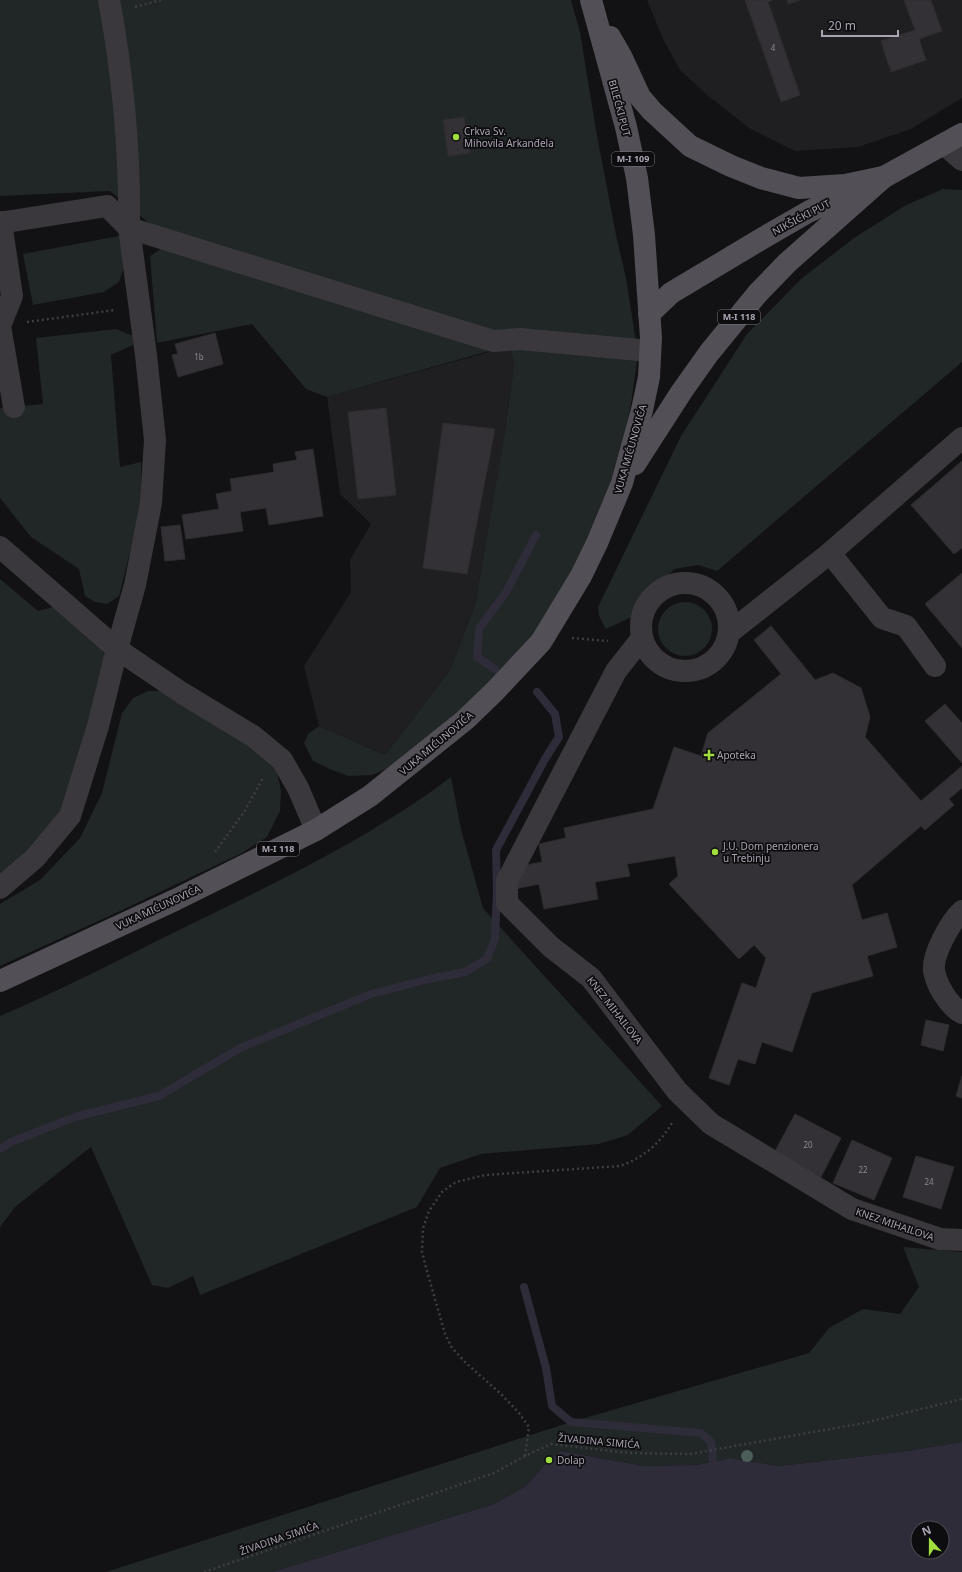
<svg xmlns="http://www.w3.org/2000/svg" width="962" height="1572" font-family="'Noto Sans',sans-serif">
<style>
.built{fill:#1f1e20}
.green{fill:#202726}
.water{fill:#2f2c3a;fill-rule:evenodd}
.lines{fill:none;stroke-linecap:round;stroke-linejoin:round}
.stream{stroke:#2f2c3a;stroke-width:8}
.building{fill:#333135;stroke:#2e2c2f}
.path{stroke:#3f3d43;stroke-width:2.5;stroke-dasharray:2 3;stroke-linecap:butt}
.minor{stroke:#3a383c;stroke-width:22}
.major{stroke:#534f56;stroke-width:22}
.tree{fill:#4d5d5a}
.poi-dot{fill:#a0df3d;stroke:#0d0c0e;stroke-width:1.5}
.labels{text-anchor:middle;stroke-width:3.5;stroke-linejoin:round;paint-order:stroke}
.number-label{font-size:8px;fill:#8c8793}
.shield{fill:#0d0c0e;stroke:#7b7681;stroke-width:1}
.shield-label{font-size:9px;font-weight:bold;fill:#aaa4b2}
.street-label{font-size:10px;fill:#aaa4b2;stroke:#0d0c0e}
.poi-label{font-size:10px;fill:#aaa4b2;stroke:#0d0c0e;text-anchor:start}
</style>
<rect width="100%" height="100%" fill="#121113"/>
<g class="built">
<path d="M647 0H962V98L911 129 858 147 795 151 749 128 707 95 680 70 663 39Z"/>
<path d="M510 346 514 365 505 431 475 605 450 670 385 755 319 726 304 666 351 592 350 560 371 524 340 494 327 397Z"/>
</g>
<g class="green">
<path d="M0 0H571L580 32 596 130 616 235 626 278 638 354 631 404 619 462 576 564 546 619 519 654 461 713 387 769 372 775 348 776 330 769 313 761 304 743 308 734 319 726 385 755 450 670 475 605 505 431 514 365 510 346 155 228 110 191 0 196Z"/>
<path d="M943 189 962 190V362L717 571 698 565 675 569 653 588 642 604 638 614 606 629 599 616 598 607 681 436 747 334 801 279 854 238 906 205Z"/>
<path d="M119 236 124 267 119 282 104 292 33 305 23 254Z"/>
<path d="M164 247 477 341 489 351 327 397 306 389 252 324 157 343 150 256Z"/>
<path d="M116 329 133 336V345L111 355 120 467 141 462 142 504 119 596 107 604 95 602 85 596 79 569 31 537 0 498V408L43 404 36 338Z"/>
<path d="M0 579 38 611 56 606 94 637 107 658 62 812 31 852 0 879Z"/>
<circle cx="685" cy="629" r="27"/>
<path d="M148 691H165L251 741 276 767 281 791 280 811 267 837 242 853 118 912 0 966V904L40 880 80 838 102 793 122 713 133 698Z"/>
<path d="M451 777 461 829 483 908 662 1106 628 1135 599 1144 481 1154 440 1168 417 1207 200 1295 193 1276 168 1288 152 1285 91 1147 15 1207 0 1227V1016C63 989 124 957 185 927 277 882 370 838 451 777Z"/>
<path d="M903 1247 962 1252V1442L900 1452 779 1466 730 1458 697 1465 644 1466 561 1451 549 1460 526 1486 494 1504 272 1572H106L571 1422 809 1353 829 1328 863 1309 900 1314 919 1287Z"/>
</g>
<path class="water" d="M962 1442V1572H272L494 1504 526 1486 549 1460 561 1451 644 1466 697 1465 730 1458 779 1466 900 1452ZM918 1528H942V1552H918Z"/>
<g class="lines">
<g class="stream">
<path d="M495 669 477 657 479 629 506 592 536 535"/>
<path d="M0 1149 11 1142 75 1117 159 1096 240 1048 371 994 429 979 465 972 487 959 495 939 497 891 496 850 545 759 559 737 555 714 537 692"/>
<path d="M524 1287 546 1368 552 1406 571 1422 701 1433 711 1442 713 1462"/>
</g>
</g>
<g class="building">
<path d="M745 0H773L768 2 800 95 781 102Z"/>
<path d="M787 0H800L788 4Z"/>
<path d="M904 0H931L942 31 919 39 926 60 891 72 881 41 915 30Z"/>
<path d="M464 117 470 153 448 156 443 120Z"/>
<path d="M215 333 223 364 178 377 172 355 178 354 175 344Z"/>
<path d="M386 408 396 495 358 499 348 412Z"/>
<path d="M443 423 495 429 467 574 423 568Z"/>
<path d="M313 449 323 516 269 525 266 508 240 512 243 531 186 539 182 515 219 509 216 494 232 491 230 479 274 472 273 464 297 460 295 452Z"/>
<path d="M962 461V548L954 554 911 505Z"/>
<path d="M180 525 185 559 165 561 161 527Z"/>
<path d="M962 573V648L925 604Z"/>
<path d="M771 626 815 680 833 673 861 688 870 717 865 737 921 801 962 766V788L949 799 954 805 925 830 921 826 852 885 862 920 887 913 897 947 867 956 873 976 812 993 792 1052 762 1042 755 1064 738 1059 729 1085 709 1078 742 983 756 988 766 958 754 945 739 959 669 884 678 876 675 856 627 864 630 876 595 882 598 899 544 909 539 884 515 889 522 866 542 862 539 844 566 838 564 828 653 809 674 747 701 756 708 733 781 674 754 640Z"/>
<path d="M945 704 962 723V763L925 721Z"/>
<path d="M926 1020 949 1025 943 1051 921 1045Z"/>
<path d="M962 1076V1098L956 1096Z"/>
<path d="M795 1114 841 1138 821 1177 774 1153Z"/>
<path d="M852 1140 892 1158 874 1200 833 1183Z"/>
<path d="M916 1156 954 1167 941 1209 903 1197Z"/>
</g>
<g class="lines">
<g class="path">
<path d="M135 7 161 0"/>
<path d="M27 322 115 310"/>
<path d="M572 638 608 641"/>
<path d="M215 852 244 812 263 778"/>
<path d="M525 1456 529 1427 519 1413 501 1394 466 1363 452 1348 445 1334 427 1271 422 1252 423 1228 429 1211 442 1192 456 1182 485 1175 620 1166C643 1158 661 1143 673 1121"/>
<path d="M204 1572 494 1473 525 1456 551 1444 629 1453 690 1454 864 1423 962 1399"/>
</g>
<g class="minor">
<path d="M109 0C123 75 130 152 129 228L493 341 520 339 650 351"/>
<path d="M945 145 962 160"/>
<path d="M1 222 12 296 0 326 14 407"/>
<path d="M0 223 107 206 129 228 146 355 155 440 151 503 135 585 117 649 98 726 70 816 35 858 0 888"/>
<path d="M0 547 117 649 182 693 253 736 282 760 298 788 316 830"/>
<path d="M830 553 882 618 906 626 935 666"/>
<circle cx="685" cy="627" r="44"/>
<path d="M729 633 830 553 962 438"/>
<path d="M642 638 616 671 507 881V903L551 947 591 978 677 1091 711 1124 852 1209 940 1239 962 1240"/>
<path d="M962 911C950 922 932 955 934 971 936 981 941 991 947 999 952 1005 955 1010 962 1013"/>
</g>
<g class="major">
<path d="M610 37 621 56 640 97 652 111 690 146 731 166 761 178 799 188 845 185 883 177"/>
<path d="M649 314 671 293 763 238 808 212 847 193 884 177 962 134"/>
<path d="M635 464 682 391 709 353 758 293 787 263 884 177"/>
<path d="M0 981 175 900 316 830 370 796 465 720 495 691 541 642 581 576 597 543 622 483 642 410 649 377 651 338 644 235 637 178 626 127 591 0"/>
</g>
</g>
<circle class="tree" cx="747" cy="1456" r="6"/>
<g class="poi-dot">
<circle cx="456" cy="137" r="4"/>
<path d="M707 749h4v4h4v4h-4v4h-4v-4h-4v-4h4z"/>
<circle cx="715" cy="852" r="4"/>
<circle cx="549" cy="1460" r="4"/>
</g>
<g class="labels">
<g class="number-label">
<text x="773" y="51">4</text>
<text x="199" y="360">1b</text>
<text x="808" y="1148">20</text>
<text x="863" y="1173">22</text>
<text x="929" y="1185">24</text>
</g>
<g class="shield">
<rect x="612" y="152" width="42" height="14" rx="3"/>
<rect x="718" y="310" width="42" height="14" rx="3"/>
<rect x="257" y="842" width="42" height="14" rx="3"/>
</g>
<g class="shield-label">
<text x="633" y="162">M-I 109</text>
<text x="739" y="320">M-I 118</text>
<text x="278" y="852">M-I 118</text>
</g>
<g class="street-label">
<text transform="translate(620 108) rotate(75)" y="4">BILEĆKI PUT</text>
<text transform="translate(801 217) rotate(-28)" y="4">NIKŠIĆKI PUT</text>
<text transform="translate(630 449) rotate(-74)" y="4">VUKA MIĆUNOVIĆA</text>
<text transform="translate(436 743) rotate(-40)" y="4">VUKA MIĆUNOVIĆA</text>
<text transform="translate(158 907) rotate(-25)" y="4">VUKA MIĆUNOVIĆA</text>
<text transform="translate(615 1010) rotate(52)" y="4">KNEZ MIHAILOVA</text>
<text transform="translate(895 1224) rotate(19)" y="4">KNEZ MIHAILOVA</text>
<text transform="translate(599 1441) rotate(5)" y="4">ŽIVADINA SIMIĆA</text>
<text transform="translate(279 1538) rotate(-19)" y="4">ŽIVADINA SIMIĆA</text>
</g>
<g class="poi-label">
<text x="464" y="135">Crkva Sv.<tspan x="464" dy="12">Mihovila Arkanđela</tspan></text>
<text x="717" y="759">Apoteka</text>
<text x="723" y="850">J.U. Dom penzionera<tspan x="723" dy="12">u Trebinju</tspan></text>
<text x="557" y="1464">Dolap</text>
</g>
</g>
<g transform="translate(930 1540) rotate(339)"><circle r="19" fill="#0d0c0e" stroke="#4c4950"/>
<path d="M0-3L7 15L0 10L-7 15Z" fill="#a0df3d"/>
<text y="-6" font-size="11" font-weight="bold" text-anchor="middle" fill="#aaa4b2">N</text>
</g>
<path d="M822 30v6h76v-6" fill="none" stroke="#aaa4b2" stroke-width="2"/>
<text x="828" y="30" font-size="12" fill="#aaa4b2" stroke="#0d0c0e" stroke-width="3" paint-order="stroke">20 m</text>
</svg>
